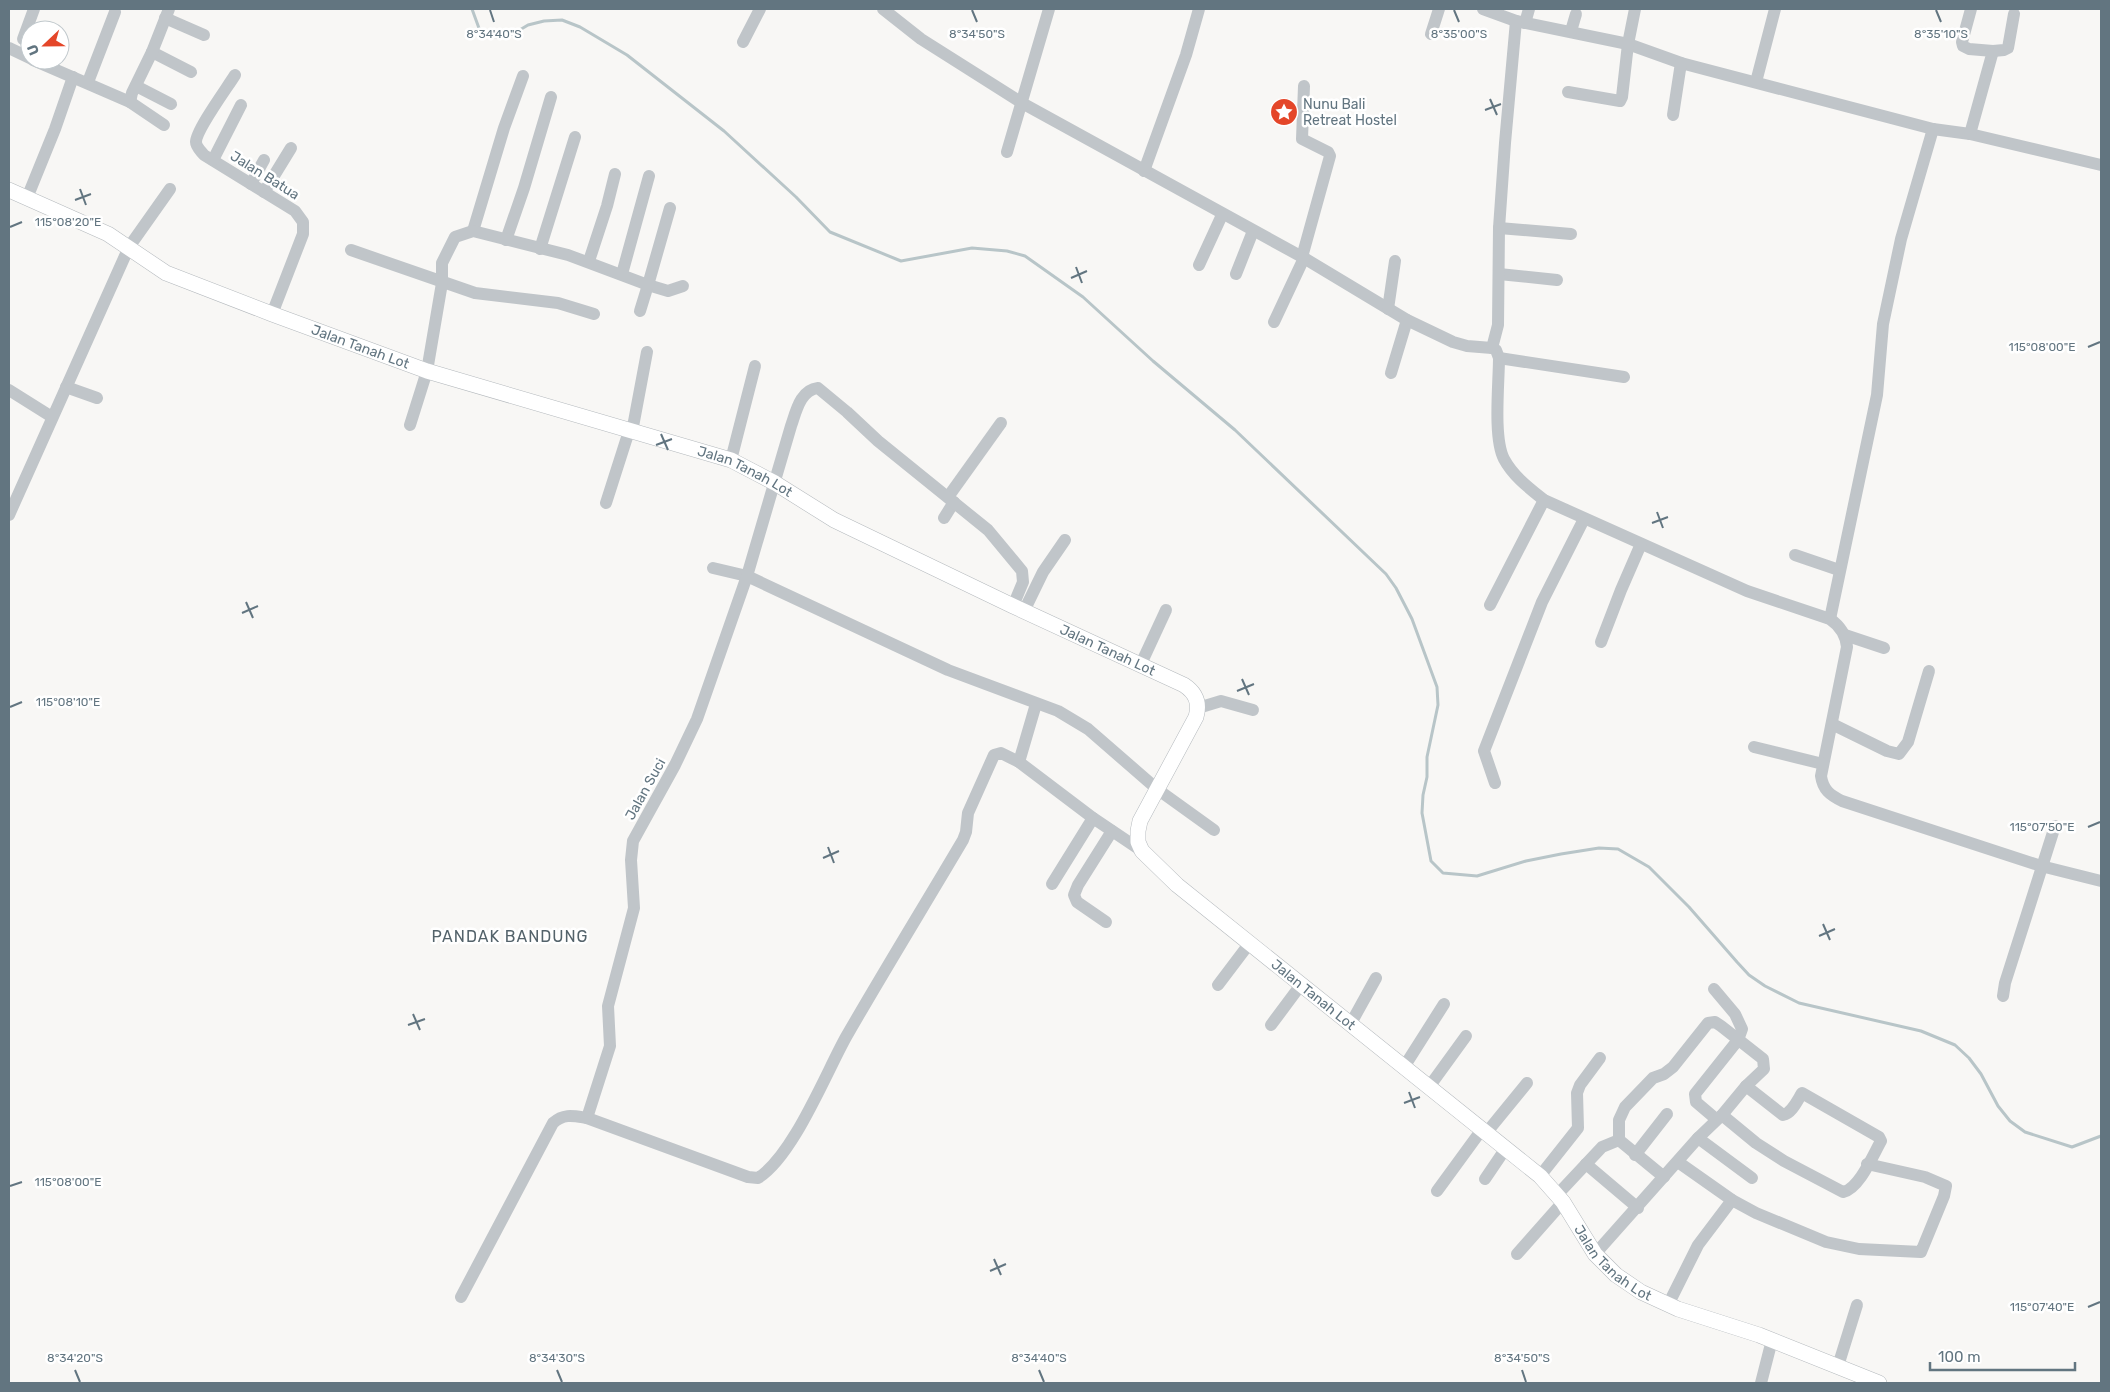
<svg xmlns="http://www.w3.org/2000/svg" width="2110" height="1392" font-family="Rubik,sans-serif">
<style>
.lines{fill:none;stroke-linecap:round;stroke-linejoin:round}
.stream{stroke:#b8c5c8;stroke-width:3}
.major-casing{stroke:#b4b9bd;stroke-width:16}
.minor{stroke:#c0c5c9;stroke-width:12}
.major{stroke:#fff;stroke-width:15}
.ticks{fill:none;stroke:#627580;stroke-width:2}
.labels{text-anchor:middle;stroke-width:5;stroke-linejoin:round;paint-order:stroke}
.poi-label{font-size:14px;fill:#627580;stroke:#fff;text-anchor:start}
.street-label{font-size:14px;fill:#627580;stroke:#fff}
.quarter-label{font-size:16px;letter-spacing:1px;fill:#54636b;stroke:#fff}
.ticks-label{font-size:12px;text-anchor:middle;fill:#627580;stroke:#fff;stroke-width:5;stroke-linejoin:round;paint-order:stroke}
</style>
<rect width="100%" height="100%" fill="#f8f7f5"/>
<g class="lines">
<path class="stream" d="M472 9 480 31 496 37 513 34 528 25 544 21 562 20 580 27 627 55 724 131 796 197 830 232 901 261 972 248 1007 251 1025 256 1083 297 1153 361 1235 430 1386 574 1396 588 1412 619 1437 687 1438 705 1427 757V777L1423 795 1422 813 1431 861 1443 873 1477 876 1526 861 1561 854 1599 848 1618 849 1649 867 1689 907 1737 962 1749 975 1765 986 1799 1003 1921 1031 1955 1045 1969 1058 1981 1074 1998 1106 2010 1121 2025 1132 2072 1147 2101 1136"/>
<g class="major-casing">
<g id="major">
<path id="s1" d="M9 190 108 234 166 273 272 314 427 371 731 460 775 483 834 520 1013 606 1184 685C1196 693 1200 703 1196 717L1140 821 1138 831V842L1142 851 1177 885 1540 1176 1563 1202 1595 1254 1616 1275 1641 1292 1678 1309 1759 1335 1879 1383"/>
</g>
</g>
<g class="minor">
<path d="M883 9 921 39 1022 103 1304 258 1407 320 1453 342 1467 346 1492 348 1496 350 1499 358C1499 383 1493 438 1504 459 1513 476 1529 488 1544 500L1747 591 1830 619C1840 626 1846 634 1847 647L1821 776C1823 790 1830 795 1842 801L2041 866 2101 881"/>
<path d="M1483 9 1516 21 1628 44 1681 63 1933 129 1970 134 2101 165"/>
<path d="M165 18 204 35"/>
<path d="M1525 23 1529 9"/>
<path d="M1571 31 1576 14"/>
<path d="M1431 34 1439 9"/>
<path d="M23 39 34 9"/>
<path d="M743 42 760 9"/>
<path d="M9 48 30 58"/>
<path d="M1993 51 2004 50 2008 48 2014 14"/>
<path d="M152 52 191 72"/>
<path d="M33 60 130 102 132 93 152 52 169 9"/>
<path d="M235 75C227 88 196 130 196 142 196 147 201 151 204 155L295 211 303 222V234L272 314"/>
<path d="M88 82 115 12"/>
<path d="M1756 82 1775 9"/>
<path d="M136 86 171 104"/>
<path d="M1568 92 1620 101 1622 97 1628 44 1635 9"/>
<path d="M130 102 164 125"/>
<path d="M1673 115 1681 63"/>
<path d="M1970 134 1993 51 1969 49 1963 46 1962 42 1971 9"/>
<path d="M1007 152 1049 9"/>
<path d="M213 160 241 105"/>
<path d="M1144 171 1186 55 1199 9"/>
<path d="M251 184 264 160"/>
<path d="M264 192 291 148"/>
<path d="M27 198 55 129 73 77"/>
<path d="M1499 228 1571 234"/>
<path d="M473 231 504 128 523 76"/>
<path d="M506 240 524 188 551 97"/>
<path d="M540 249 575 137"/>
<path d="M351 250 475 293 558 303 594 314"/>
<path d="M1302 257 1330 156 1328 152 1302 139 1304 86"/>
<path d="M589 261 607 206 615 174"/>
<path d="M1199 265 1222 215"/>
<path d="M622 274 649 176"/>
<path d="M1236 274 1253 231"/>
<path d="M1499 274 1557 280"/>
<path d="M1388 309 1395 261"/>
<path d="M640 311 648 285 668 291 683 286"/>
<path d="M1274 322 1304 258"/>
<path d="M1492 348 1498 325 1499 228 1505 143 1516 21"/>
<path d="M1499 358 1624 377"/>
<path d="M1391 373 1407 320"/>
<path d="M66 387 97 398"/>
<path d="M9 390 52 417"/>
<path d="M410 425 427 371 442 283V263L455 237 473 231 568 255 648 285 670 208"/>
<path d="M632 432 647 352"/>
<path d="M731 460 755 366"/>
<path d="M948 497 1001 423"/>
<path d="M606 503 629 431"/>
<path d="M9 515 129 247 170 189"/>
<path d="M944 518 954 502"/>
<path d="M1795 555 1839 570"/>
<path d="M713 568 747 576 948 670 1058 711 1088 729 1157 789 1214 830"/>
<path d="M1490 605 1544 500"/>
<path d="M1024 611 1043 572 1065 540"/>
<path d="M1830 619 1877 395 1883 324 1901 239 1933 129"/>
<path d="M1845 635 1884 648"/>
<path d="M1601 642 1621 590 1641 544"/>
<path d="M1141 664 1166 610"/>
<path d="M1198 708 1221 701 1253 710"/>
<path d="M1832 724 1887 751 1899 754 1908 742 1929 671"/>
<path d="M1754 747 1823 764"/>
<path d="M1019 762 1036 704"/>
<path d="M1495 783 1484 751 1542 602 1584 519"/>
<path d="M1052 884 1093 818"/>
<path d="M1106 922 1077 902 1074 895 1078 885 1112 831"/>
<path d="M1218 985 1249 944"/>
<path d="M1714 989 1735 1014 1742 1029 1738 1040 1695 1094 1696 1102 1716 1119"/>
<path d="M2003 996 2005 983 2055 826"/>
<path d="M1271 1025 1300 986"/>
<path d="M1350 1025 1376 978"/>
<path d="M1404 1067 1444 1004"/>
<path d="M1429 1087 1466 1036"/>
<path d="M1722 1115 1756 1143 1784 1161 1843 1192C1859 1189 1873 1155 1881 1141L1879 1137 1802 1093C1797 1101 1792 1113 1783 1115L1746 1086"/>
<path d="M587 1118 610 1046 608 1006 634 908 631 860 633 841 675 765 697 719 747 576 791 426C796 412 800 390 818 388L847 412 878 441 988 530 1022 571 1023 582 1013 606"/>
<path d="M1487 1132 1527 1083"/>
<path d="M1698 1138 1752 1178"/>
<path d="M1619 1140 1664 1177"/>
<path d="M1635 1155 1667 1114"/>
<path d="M1678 1162 1732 1200 1756 1213 1826 1242 1859 1249 1921 1252 1944 1196 1946 1186 1925 1177 1867 1164"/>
<path d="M1586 1164 1638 1208"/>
<path d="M1540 1176 1578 1128 1577 1093 1580 1085 1600 1058"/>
<path d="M1485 1179 1506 1148"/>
<path d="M1437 1191 1483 1128"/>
<path d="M1557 1195 1602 1147 1619 1140"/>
<path d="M1517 1254 1563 1202"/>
<path d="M1595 1254 1698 1138 1722 1115 1746 1086 1764 1069 1763 1059 1721 1026 1715 1022 1708 1023 1673 1067 1664 1074 1653 1078 1625 1107 1619 1120V1140"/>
<path d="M461 1297 553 1123C564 1113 574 1116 587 1118L748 1177 758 1178C793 1156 825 1075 846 1037 884 971 924 906 963 840L966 832 968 813 994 755 1001 753 1019 762 1093 818 1142 851"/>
<path d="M1668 1305 1698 1245 1732 1200"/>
<path d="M1838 1366 1857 1305"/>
<path d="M1761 1383 1772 1340"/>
</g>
<use href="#major" class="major"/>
</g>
<path class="ticks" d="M490 10 494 22M972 10 977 22M1454 10 1459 22M1936 10 1941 22M1490 99 1497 115M1485 110 1501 104M80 189 86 205M75 200 91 194M10 227 22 222M1076 267 1082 283M1071 278 1087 271M2088 347 2100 342M661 434 668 450M656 445 672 439M1657 512 1663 528M1652 523 1668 517M246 602 253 618M242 613 258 606M1242 679 1249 695M1237 691 1254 684M10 707 22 702M2088 827 2100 822M828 847 834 863M823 858 839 851M1823 924 1830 940M1819 936 1835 929M413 1014 420 1030M408 1025 425 1019M1409 1092 1415 1108M1404 1103 1420 1097M10 1186 22 1182M994 1259 1001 1275M990 1271 1006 1264M2088 1307 2100 1302M75 1370 80 1382M557 1370 562 1382M1039 1370 1044 1382M1522 1370 1526 1382"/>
<defs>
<g id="sight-disc" transform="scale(1.4375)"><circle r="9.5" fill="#e44629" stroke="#fff"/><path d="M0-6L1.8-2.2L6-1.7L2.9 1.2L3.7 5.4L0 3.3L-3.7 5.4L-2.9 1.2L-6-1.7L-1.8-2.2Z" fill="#fff"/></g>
</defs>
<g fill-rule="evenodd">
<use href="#sight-disc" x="1284" y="112"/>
</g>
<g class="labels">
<g class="poi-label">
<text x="1303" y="109">Nunu Bali<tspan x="1303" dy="16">Retreat Hostel</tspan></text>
</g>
<g class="street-label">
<text transform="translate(265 175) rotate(32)" y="5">Jalan Batua</text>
<text dy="5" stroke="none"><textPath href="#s1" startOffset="386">Jalan Tanah Lot</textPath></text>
<text dy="5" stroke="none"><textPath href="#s1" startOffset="791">Jalan Tanah Lot</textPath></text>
<text dy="5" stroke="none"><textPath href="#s1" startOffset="1196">Jalan Tanah Lot</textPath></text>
<text transform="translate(645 789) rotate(-61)" y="5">Jalan Suci</text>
<text dy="5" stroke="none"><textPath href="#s1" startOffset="1690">Jalan Tanah Lot</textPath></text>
<text dy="5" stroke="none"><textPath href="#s1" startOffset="2095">Jalan Tanah Lot</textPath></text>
</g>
<g class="quarter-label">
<text x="510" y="942">PANDAK BANDUNG</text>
</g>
</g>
<g class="ticks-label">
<text x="494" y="38">8°34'40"S</text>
<text x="977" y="38">8°34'50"S</text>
<text x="1459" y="38">8°35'00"S</text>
<text x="1941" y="38">8°35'10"S</text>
<text x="68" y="226">115°08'20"E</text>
<text x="2042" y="351">115°08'00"E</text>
<text x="68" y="706">115°08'10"E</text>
<text x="2042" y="831">115°07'50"E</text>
<text x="68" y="1186">115°08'00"E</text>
<text x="2042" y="1311">115°07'40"E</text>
<text x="75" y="1362">8°34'20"S</text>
<text x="557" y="1362">8°34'30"S</text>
<text x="1039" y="1362">8°34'40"S</text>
<text x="1522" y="1362">8°34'50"S</text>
</g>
<rect width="2110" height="1392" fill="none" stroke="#627580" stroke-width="20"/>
<g transform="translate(45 45) rotate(248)"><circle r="24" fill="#ffffff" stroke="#c0c8cc"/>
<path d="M0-4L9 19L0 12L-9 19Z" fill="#e44629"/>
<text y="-8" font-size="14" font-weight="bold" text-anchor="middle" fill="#627580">U</text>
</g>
<path d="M1930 1362v8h145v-8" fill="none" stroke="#627580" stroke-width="2.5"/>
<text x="1938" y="1362" font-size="15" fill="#627580" stroke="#ffffff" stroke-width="4" paint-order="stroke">100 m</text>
</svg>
